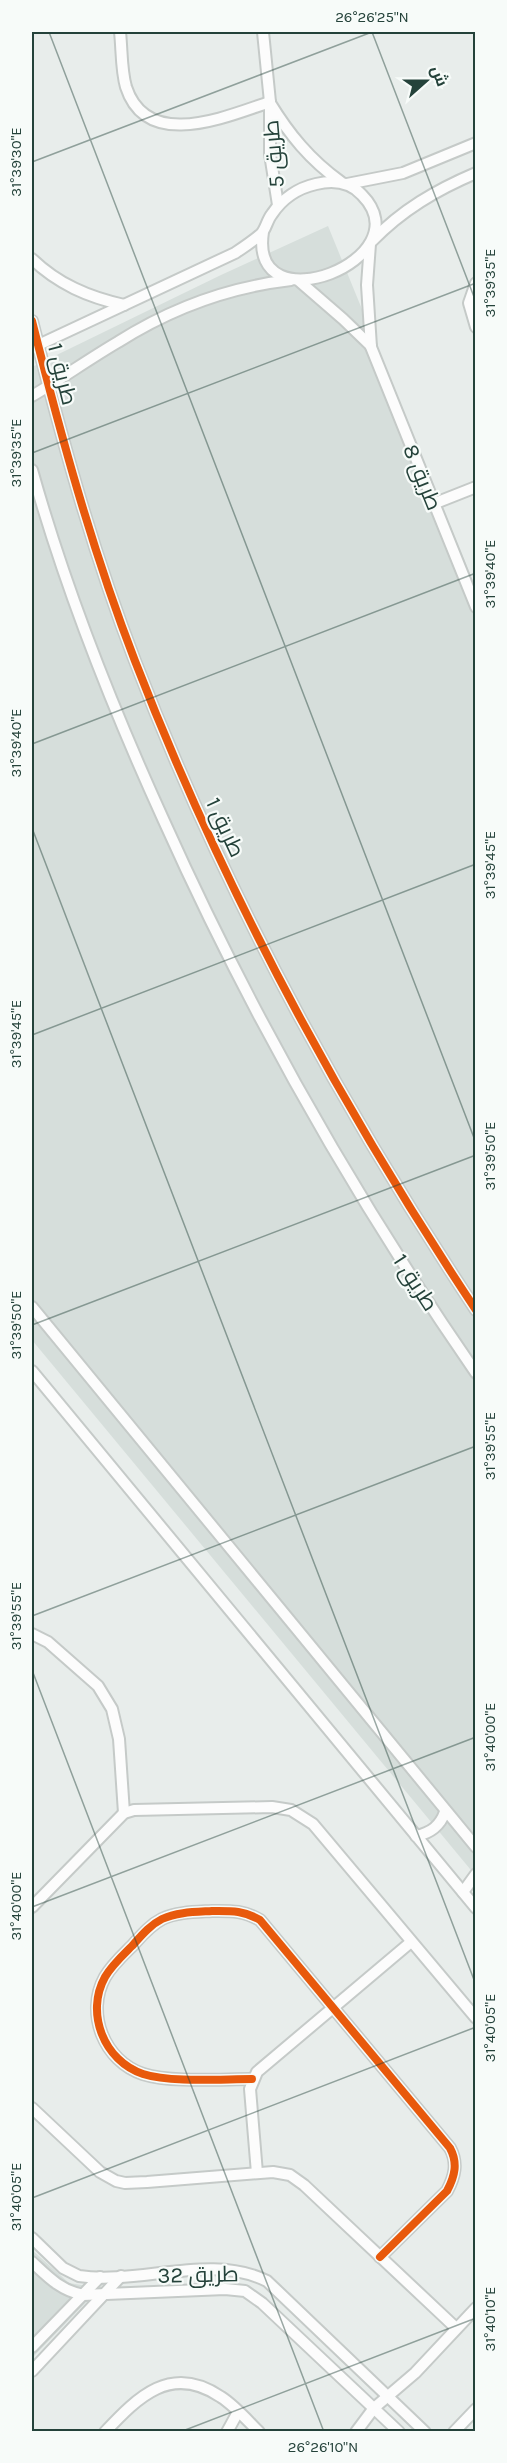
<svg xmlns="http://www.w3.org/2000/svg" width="507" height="2463" font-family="Karla,Cairo,sans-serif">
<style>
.built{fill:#d6dedb}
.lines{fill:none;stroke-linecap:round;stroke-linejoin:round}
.minor-casing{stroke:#c5cac8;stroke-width:14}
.minor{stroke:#fcfcfc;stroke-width:10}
.cycleway-casing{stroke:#f7fbf9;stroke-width:11}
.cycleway{stroke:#e8590c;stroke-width:8}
.ticks{fill:none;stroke:#24423a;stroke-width:1.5;stroke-opacity:0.45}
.labels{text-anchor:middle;stroke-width:4.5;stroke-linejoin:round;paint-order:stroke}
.street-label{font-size:22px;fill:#24423a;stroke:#f7fbf9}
.neatline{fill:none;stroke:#24423a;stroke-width:2}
.ticks-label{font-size:15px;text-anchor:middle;fill:#24423a}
</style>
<rect width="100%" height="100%" fill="#e8edeb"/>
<g class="built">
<path d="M328 226 475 586V1875L32 1340V367L221 275Z"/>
<path d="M32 2250 69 2283 100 2288 32 2358Z"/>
</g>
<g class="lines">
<g class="minor-casing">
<g id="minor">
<path d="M120 32C122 49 121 70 126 87 147 152 227 116 270 102"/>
<path d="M263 32 270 102V154L278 205"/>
<path d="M270 103C289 134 310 160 341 182"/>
<path d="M347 184 403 173 476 143"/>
<path d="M372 241C402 210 436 190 476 173"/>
<path d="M370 244 367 285 371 347 476 607"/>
<path d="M32 259C58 284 88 297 124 305"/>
<path d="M298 280 343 319 371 346"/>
<path d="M476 283 469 303 476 327"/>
<path d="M32 321C61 436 92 550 135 661 223 889 341 1107 476 1310"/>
<path d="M32 348 235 253C244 247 253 241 261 234 266 229 267 220 272 214 282 199 298 188 316 184 333 180 350 182 362 195 425 259 248 328 263 232"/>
<path d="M32 396C61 379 89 359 118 342 170 309 230 287 291 280"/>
<path d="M32 470C66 591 112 707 164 821 251 1015 355 1198 476 1373"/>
<path d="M433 504 476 487"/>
<path d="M32 1307 476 1847"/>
<path d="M32 1371 476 1908"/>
<path d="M32 1634 48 1642 98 1686 112 1709 119 1739 124 1813"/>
<path d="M416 1836C431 1833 440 1826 445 1812"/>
<path d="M463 1892 476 1874"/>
<path d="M32 1907 124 1813 134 1810 272 1807 291 1810 313 1824 476 2018"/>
<path d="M252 2079C221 2079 171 2083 143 2074 104 2061 85 2013 105 1977 112 1965 123 1955 132 1946 141 1936 150 1925 162 1919 177 1912 195 1912 212 1911 230 1911 243 1910 260 1920L450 2148C458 2163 455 2176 447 2191L380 2257"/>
<path d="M32 2108 100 2172 116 2181 125 2183 147 2182 273 2172 290 2175 304 2185 456 2328"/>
<path d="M257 2173 250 2089 257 2072 411 1942"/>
<path d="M32 2238 63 2268 79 2276C139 2285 211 2253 267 2281L425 2432"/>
<path d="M32 2262C48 2277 60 2290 83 2295L225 2289 245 2291 262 2303 399 2432"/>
<path d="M32 2347 100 2277"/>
<path d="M32 2371 121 2276"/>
<path d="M105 2432C138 2397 171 2363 221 2397 235 2406 247 2420 259 2432"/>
<path d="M227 2432 238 2412"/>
<path d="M356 2432 374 2408 415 2373 476 2308"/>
<path d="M454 2432 476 2409"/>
</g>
</g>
<use href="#minor" class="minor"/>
<g class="cycleway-casing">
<g id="cycleway">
<path d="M32 321C61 436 92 550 135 661 223 889 341 1107 476 1310"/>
<path d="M252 2079C221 2079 171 2083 143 2074 104 2061 85 2013 105 1977 112 1965 123 1955 132 1946 141 1936 150 1925 162 1919 177 1912 195 1912 212 1911 230 1911 243 1910 260 1920L450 2148C458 2163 455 2176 447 2191L380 2257"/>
</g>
</g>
<use href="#cycleway" class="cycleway"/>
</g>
<path class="ticks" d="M49 32 476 1143M372 32 476 302M32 162 372 32M32 453 476 283M32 744 476 573M32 828 476 1985M32 1035 476 864M32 1325 476 1155M32 1616 476 1446M32 1670 324 2432M32 1907 476 1737M32 2198 476 2027M180 2432 476 2318"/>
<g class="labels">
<g class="street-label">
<text transform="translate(273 154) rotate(-95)" y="8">طريق 5</text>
<text transform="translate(63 374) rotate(76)" y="8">طريق 1</text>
<text transform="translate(423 477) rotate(68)" y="8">طريق 8</text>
<text transform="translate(226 827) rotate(65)" y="8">طريق 1</text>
<text transform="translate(416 1282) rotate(57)" y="8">طريق 1</text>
<text transform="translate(198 2274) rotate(-1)" y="8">طريق 32</text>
</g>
</g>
<rect width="507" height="2463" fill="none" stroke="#f7fbf9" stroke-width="66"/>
<g transform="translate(426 81) rotate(69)" stroke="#f7fbf9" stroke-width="4.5" paint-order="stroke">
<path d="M0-4.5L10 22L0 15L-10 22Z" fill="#24423a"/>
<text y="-9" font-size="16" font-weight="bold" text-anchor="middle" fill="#24423a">ش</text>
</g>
<rect x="33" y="33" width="441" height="2397" class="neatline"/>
<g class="ticks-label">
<text x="372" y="22">26°26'25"N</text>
<text transform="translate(16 162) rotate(-90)" y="5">31°39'30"E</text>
<text transform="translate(490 283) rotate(-90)" y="5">31°39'35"E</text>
<text transform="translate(16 453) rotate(-90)" y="5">31°39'35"E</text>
<text transform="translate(490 574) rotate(-90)" y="5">31°39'40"E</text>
<text transform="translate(16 743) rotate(-90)" y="5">31°39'40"E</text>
<text transform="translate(490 865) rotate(-90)" y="5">31°39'45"E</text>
<text transform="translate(16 1034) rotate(-90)" y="5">31°39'45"E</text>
<text transform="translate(490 1156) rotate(-90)" y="5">31°39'50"E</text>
<text transform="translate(16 1325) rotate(-90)" y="5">31°39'50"E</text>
<text transform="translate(490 1446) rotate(-90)" y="5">31°39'55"E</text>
<text transform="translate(16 1616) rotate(-90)" y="5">31°39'55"E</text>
<text transform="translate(490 1737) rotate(-90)" y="5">31°40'00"E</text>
<text transform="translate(16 1906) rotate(-90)" y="5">31°40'00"E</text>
<text transform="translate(490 2028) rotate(-90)" y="5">31°40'05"E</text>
<text transform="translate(16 2197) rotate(-90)" y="5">31°40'05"E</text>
<text transform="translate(490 2319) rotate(-90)" y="5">31°40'10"E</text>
<text x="323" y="2452">26°26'10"N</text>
</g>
</svg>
